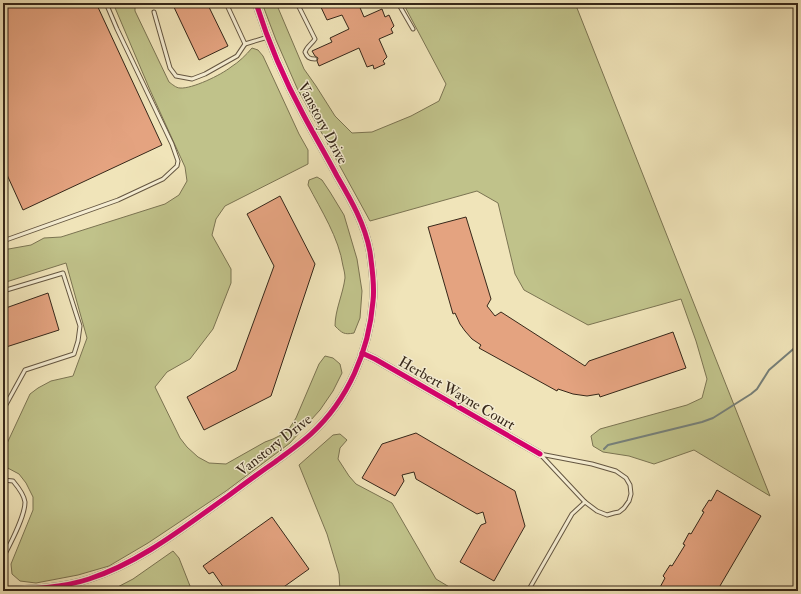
<svg xmlns="http://www.w3.org/2000/svg" width="801" height="594" font-family="'IM FELL Double Pica',serif">
<style>
.green{fill:#c0c28a;stroke:#7b7452}
.lines{fill:none;stroke-linecap:round;stroke-linejoin:round}
.stream{stroke:#76807a;stroke-width:2}
.building{fill:#e4a380;stroke:#362719}
.lane-casing{stroke:#645641;stroke-width:5}
.street-casing{stroke:#645641;stroke-width:8}
.lane{stroke:#f5edd2;stroke-width:3}
.street{stroke:#f5edd2;stroke-width:5.5}
.cycleway-casing{stroke:#f5edd2;stroke-width:8}
.cycleway{stroke:#d6006c;stroke-width:5}
.labels{text-anchor:middle;stroke-width:3;stroke-linejoin:round;paint-order:stroke}
.street-label{font-size:15px;fill:#362719;stroke:#f5edd2}
</style>
<rect width="100%" height="100%" fill="#f0e4b9"/>
<filter id="stains"><feTurbulence type="fractalNoise" baseFrequency=".005" numOctaves="4"/><feColorMatrix values="0 0 0 0 .2 0 0 0 0 .09 0 0 0 0 .02 0 0 0 .5 -.17"/></filter>
<radialGradient id="worn" r=".72"><stop offset=".6" stop-color="#630" stop-opacity="0"/><stop offset="1" stop-color="#630" stop-opacity=".3"/></radialGradient>
<g class="green">
<path d="M113 3H137L135 4V11L169 82C172 84 176 88 180 88 192 89 221 75 231 67 239 62 246 55 252 48L258 50 263 56 299 134 308 150V164L225 206 216 219 212 235 231 269V283L213 329 190 359 167 372 155 387 180 438 187 447 198 457 209 463 226 464 265 442 273 439 287 432 296 418 319 364 325 356 333 358 340 364 342 373 333 391 320 410 290 443 226 491 148 543 109 566 78 575 36 583 20 581 12 574 11 564 33 510V497L26 483 19 474 4 466 3 462V452L30 394 38 388 51 381 73 376 87 338 66 263 3 283V250L31 245 44 238 61 237 165 204 179 195 187 181 185 167 150 90Z"/>
<path d="M262 3H276L304 69 316 86 335 116 352 133 372 132 411 116 439 101 446 84 403 3H575L770 496 694 450 654 464 629 456 603 452 593 446 591 436 600 429 687 405 702 398 707 379 696 341 681 299 588 325 524 290 515 274 498 203 477 191 370 221 297 88 276 40Z"/>
<path d="M317 177 322 180 330 192 344 215 357 259 362 291 360 318 354 333C344 335 342 333 335 326 335 310 343 294 345 278 345 274 344 270 343 266 339 238 321 210 308 185L309 180Z"/>
<path d="M340 434 347 440 340 448 338 459 349 476 356 484 392 503 436 579 456 591H340L339 574 327 534 299 465 333 435Z"/>
<path d="M173 551 179 558 192 591H110L133 579Z"/>
</g>
<g class="lines">
<path class="stream" d="M604 449 608 445 702 422 713 418 751 394 757 389 769 370 798 345"/>
</g>
<g class="building">
<path d="M3 3H96L162 145 23 210 3 166Z"/>
<path d="M172 3H207L228 46 199 60Z"/>
<path d="M319 3H358L364 17 382 9 385 17 389 15 394 26 391 29 393 33 379 39 387 57 383 61 385 64 374 69 373 65 367 67 359 48 319 66 317 61 318 58 315 56 312 51 332 42 330 38 349 29 342 15 327 20Z"/>
<path d="M280 196 315 264 271 396 204 430 187 397 236 370 274 266 247 214Z"/>
<path d="M466 217 491 299 487 306 495 316 501 312 585 366 589 361 673 332 686 368 600 397 599 394 587 396 573 394 558 389 557 391 479 348 481 345 472 339 465 331 460 324 455 313 453 314 428 227Z"/>
<path d="M48 293 59 330 3 348V309Z"/>
<path d="M416 433 515 491 525 526 494 581 460 562 481 525 486 523 483 512 477 514 416 479 414 472 402 475 404 481 395 496 362 478 382 444Z"/>
<path d="M717 490 761 516 717 591H658L665 578 663 576 670 565 672 566 685 545 683 544 689 533 691 534 704 512 702 511 709 500 711 501Z"/>
<path d="M272 517 309 569 278 591H226L213 572 209 574 203 566Z"/>
</g>
<g class="lines">
<g class="lane-casing">
<g id="lane">
<path d="M226 3 245 44 268 37"/>
<path d="M297 3 315 39C312 44 307 46 305 52 307 57 309 59 315 59"/>
<path d="M398 3 413 29"/>
<path d="M154 12 170 68 176 76 192 79 205 74 237 56 245 44"/>
<path d="M3 241 118 200 163 179 177 166 178 161 172 144 117 29 106 3"/>
<path d="M3 291 63 273 80 326 78 341 74 354 25 370 3 410"/>
<path d="M540 454 592 464 616 471 626 478 630 485 631 494 629 501 624 508 619 512 614 513 607 515 597 511 585 502Z"/>
<path d="M3 480 13 481C18 487 24 494 25 502 25 517 10 544 3 558"/>
<path d="M3 493V498"/>
<path d="M528 591 572 514 585 502"/>
</g>
</g>
<g class="street-casing">
<g id="street">
<path d="M362 353 375 359 540 454"/>
<path d="M3 590C31 589 62 588 89 579 141 562 184 527 228 496 244 484 259 473 275 462 287 453 300 444 311 434 348 400 369 351 373 301 375 285 372 268 370 252 365 224 351 200 337 176 326 155 314 135 303 114 284 79 268 41 256 3"/>
</g>
</g>
<use href="#lane" class="lane"/>
<use href="#street" class="street"/>
<g class="cycleway-casing">
<g id="cycleway">
<path d="M362 353 375 359 540 454"/>
<path d="M3 590C31 589 62 588 89 579 141 562 184 527 228 496 244 484 259 473 275 462 287 453 300 444 311 434 348 400 369 351 373 301 375 285 372 268 370 252 365 224 351 200 337 176 326 155 314 135 303 114 284 79 268 41 256 3"/>
</g>
</g>
<use href="#cycleway" class="cycleway"/>
</g>
<g class="labels">
<g class="street-label">
<text transform="translate(323 123) rotate(62)" y="5">Vanstory Drive</text>
<text transform="translate(457 393) rotate(30)" y="5">Herbert Wayne Court</text>
<text transform="translate(274 445) rotate(-38)" y="5">Vanstory Drive</text>
</g>
</g>
<rect width="801" height="594" fill="none" stroke="#f0e4b9" stroke-width="16"/>
<rect x="4" y="4" width="793" height="586" fill="none" stroke="#362719" stroke-width="2"/>
<rect x="8" y="8" width="785" height="578" fill="none" stroke="#362719"/>
<rect width="100%" height="100%" filter="url(#stains)"/>
<rect width="100%" height="100%" fill="url(#worn)"/>
</svg>
